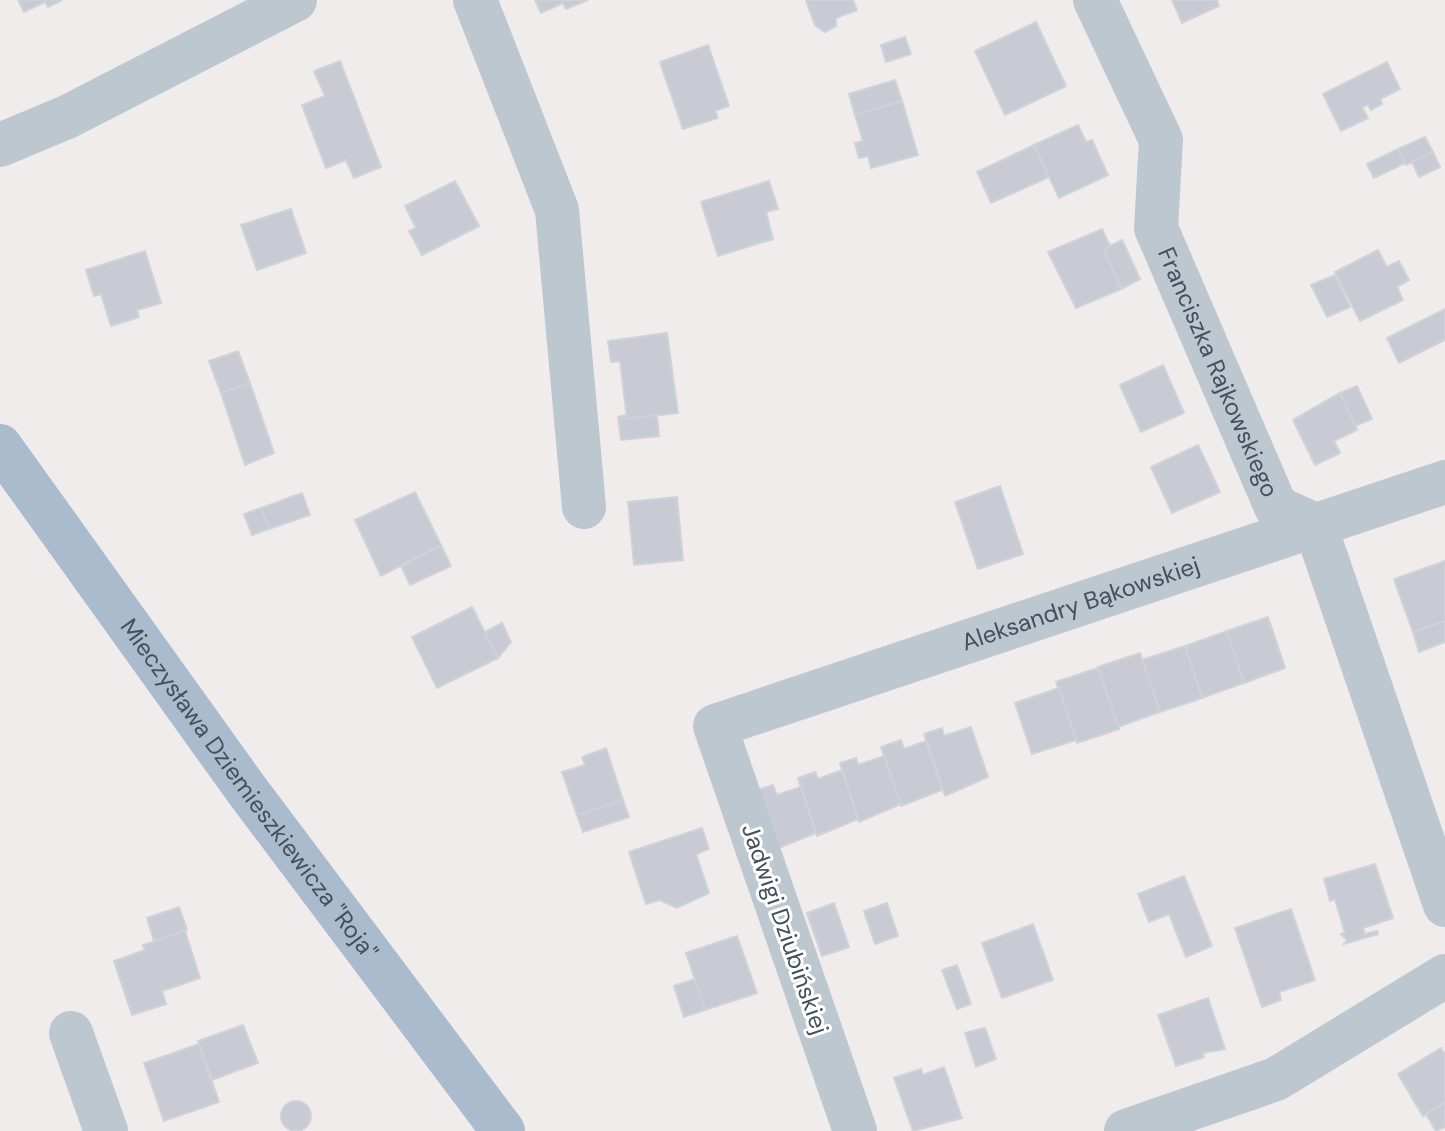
<svg xmlns="http://www.w3.org/2000/svg" width="1445" height="1131" font-family="'DM Sans',sans-serif">
<style>
.building{fill:#c8cbd3;stroke:#d0d2d9;stroke-width:2}
.lines{fill:none;stroke-linecap:round;stroke-linejoin:round}
.minor{stroke:#bcc7d0;stroke-width:44}
.major{stroke:#aabbce;stroke-width:44}
.labels{text-anchor:middle;stroke-width:6;stroke-linejoin:round;paint-order:stroke}
.street-label{font-size:24px;fill:#444f5b;stroke:#fff}
</style>
<rect width="100%" height="100%" fill="#f0ecec"/>
<g class="building">
<path d="M18 0H62L48 7 45 2 24 12Z"/>
<path d="M535 0H588L566 9 563 3 541 13Z"/>
<path d="M806 0H853L857 10 836 18V26L825 32 815 25Z"/>
<path d="M1172 0H1217L1219 6 1182 23Z"/>
<path d="M1036 22 1066 86 1005 115 975 51Z"/>
<path d="M905 37 911 54 886 62 881 45Z"/>
<path d="M708 45 729 106 715 111 718 118 683 129 660 62Z"/>
<path d="M340 61 381 167 354 178 346 160 326 168 302 105 325 96 314 71Z"/>
<path d="M1387 62 1400 89 1380 99 1382 104 1371 110 1368 105 1362 107 1368 118 1341 131 1323 94Z"/>
<path d="M895 80 902 101 855 115 849 94Z"/>
<path d="M902 101 918 155 871 168 868 156 859 158 855 143 863 141 855 115Z"/>
<path d="M1078 125 1086 142 1092 140 1108 175 1059 198 1034 145Z"/>
<path d="M1425 137 1433 152 1406 165 1398 149Z"/>
<path d="M1034 145 1049 177 991 203 977 172Z"/>
<path d="M1398 149 1405 163 1374 178 1367 164Z"/>
<path d="M1433 152 1440 167 1419 177 1412 162Z"/>
<path d="M455 181 479 226 422 255 409 231 416 228 405 206Z"/>
<path d="M769 181 778 209 766 212 773 239 718 256 701 202Z"/>
<path d="M291 209 306 253 257 270 241 225Z"/>
<path d="M1102 229 1110 246 1104 249 1121 289 1076 308 1048 252Z"/>
<path d="M1122 240 1140 279 1121 289 1104 249Z"/>
<path d="M1378 250 1387 267 1399 261 1409 280 1397 287 1403 300 1360 321 1335 272Z"/>
<path d="M145 251 161 303 137 310 139 317 111 326 101 294 94 296 86 270Z"/>
<path d="M1335 275 1350 307 1327 317 1311 285Z"/>
<path d="M1445 309V340L1399 363 1387 338Z"/>
<path d="M667 333 678 413 627 419 620 361 611 362 608 341Z"/>
<path d="M238 351 250 383 221 393 209 361Z"/>
<path d="M1163 365 1184 413 1141 432 1120 385Z"/>
<path d="M250 383 274 453 245 465 221 393Z"/>
<path d="M1357 386 1372 419 1355 426 1340 393Z"/>
<path d="M1340 393 1357 430 1334 441 1340 453 1315 465 1293 420Z"/>
<path d="M626 415 627 419 657 415 659 436 621 440 618 417Z"/>
<path d="M1198 445 1220 492 1172 513 1151 467Z"/>
<path d="M1000 486 1023 554 978 569 955 502Z"/>
<path d="M415 492 441 545 381 576 355 520Z"/>
<path d="M302 493 310 515 269 529 261 508Z"/>
<path d="M677 497 683 560 634 565 628 502Z"/>
<path d="M261 508 269 529 252 535 244 514Z"/>
<path d="M441 545 451 566 410 585 401 566Z"/>
<path d="M1445 561V621L1413 632 1394 579Z"/>
<path d="M472 607 498 658 437 688 412 637Z"/>
<path d="M1268 617 1285 668 1244 683 1227 631Z"/>
<path d="M1445 621V642L1419 652 1413 632Z"/>
<path d="M502 623 511 642 498 658 485 632Z"/>
<path d="M1227 631 1244 683 1202 698 1185 646Z"/>
<path d="M1185 646 1202 698 1160 712 1142 660Z"/>
<path d="M1140 653 1160 712 1118 727 1098 667Z"/>
<path d="M1098 668 1119 729 1077 743 1056 682Z"/>
<path d="M1059 688 1076 740 1032 754 1015 703Z"/>
<path d="M971 727 988 777 945 796 924 734 942 728 944 736Z"/>
<path d="M901 740 904 749 926 741 942 790 901 806 881 747Z"/>
<path d="M606 748 623 800 577 815 562 772 585 765 582 757Z"/>
<path d="M884 756 901 804 859 822 840 763 856 758 858 765Z"/>
<path d="M842 770 858 819 817 836 798 778 815 772 818 779Z"/>
<path d="M773 785 777 795 801 787 816 833 774 850 755 791Z"/>
<path d="M623 800 629 817 583 832 577 815Z"/>
<path d="M702 828 709 849 696 854 709 893 677 908 660 900 646 904 629 852Z"/>
<path d="M1375 864 1393 918 1363 928 1365 934 1377 931 1378 934 1344 944 1347 940 1341 934 1345 933 1335 899 1330 901 1324 879Z"/>
<path d="M1184 876 1212 946 1186 957 1169 914 1149 922 1138 894Z"/>
<path d="M834 903 849 947 822 956 807 913Z"/>
<path d="M887 903 898 936 875 944 864 911Z"/>
<path d="M179 907 187 930 154 941 147 918Z"/>
<path d="M1291 909 1315 980 1279 992 1281 1000 1262 1007 1235 928Z"/>
<path d="M1033 924 1053 980 1002 998 982 943Z"/>
<path d="M185 931 200 978 162 991 166 1004 132 1015 114 961 145 950 143 945Z"/>
<path d="M737 936 757 993 705 1010 686 953Z"/>
<path d="M957 965 971 1004 957 1009 942 970Z"/>
<path d="M695 979 705 1010 684 1017 674 986Z"/>
<path d="M1208 998 1225 1049 1203 1053 1204 1057 1176 1066 1158 1015Z"/>
<path d="M243 1025 258 1063 212 1080 198 1041Z"/>
<path d="M985 1028 996 1059 976 1067 965 1033Z"/>
<path d="M199 1044 219 1102 164 1121 144 1063Z"/>
<path d="M1441 1048 1445 1054V1102L1423 1116 1398 1074Z"/>
<path d="M944 1067 962 1118 913 1131 894 1078 921 1069 923 1075Z"/>
<circle cx="296" cy="1116" r="15"/>
<path d="M1445 1102V1127L1436 1131 1426 1114Z"/>
</g>
<g class="lines">
<g class="minor">
<path d="M475 0 557 210 584 507"/>
<path id="s1" d="M1095 0 1161 140 1156 228 1276 507 1315 525 1445 905"/>
<path d="M0 145 67 117 295 0"/>
<path d="M71 1033 106 1131"/>
<path id="s2" d="M855 1131 715 726 1445 482"/>
<path d="M1126 1131 1276 1079 1445 976"/>
</g>
<path class="major" id="s3" d="M0 446 246 789 503 1131"/>
</g>
<g class="labels">
<g class="street-label">
<text dy="8" stroke="none"><textPath href="#s1" startOffset="400">Franciszka Rajkowskiego</textPath></text>
<text dy="8" stroke="none"><textPath href="#s2" startOffset="814">Aleksandry Bąkowskiej</textPath></text>
<text dy="8" stroke="none"><textPath href="#s3" startOffset="424">Mieczysława Dziemieszkiewicza "Roja"</textPath></text>
<text transform="translate(785 929) rotate(71)" y="8">Jadwigi Dziubińskiej</text>
</g>
</g>
</svg>
